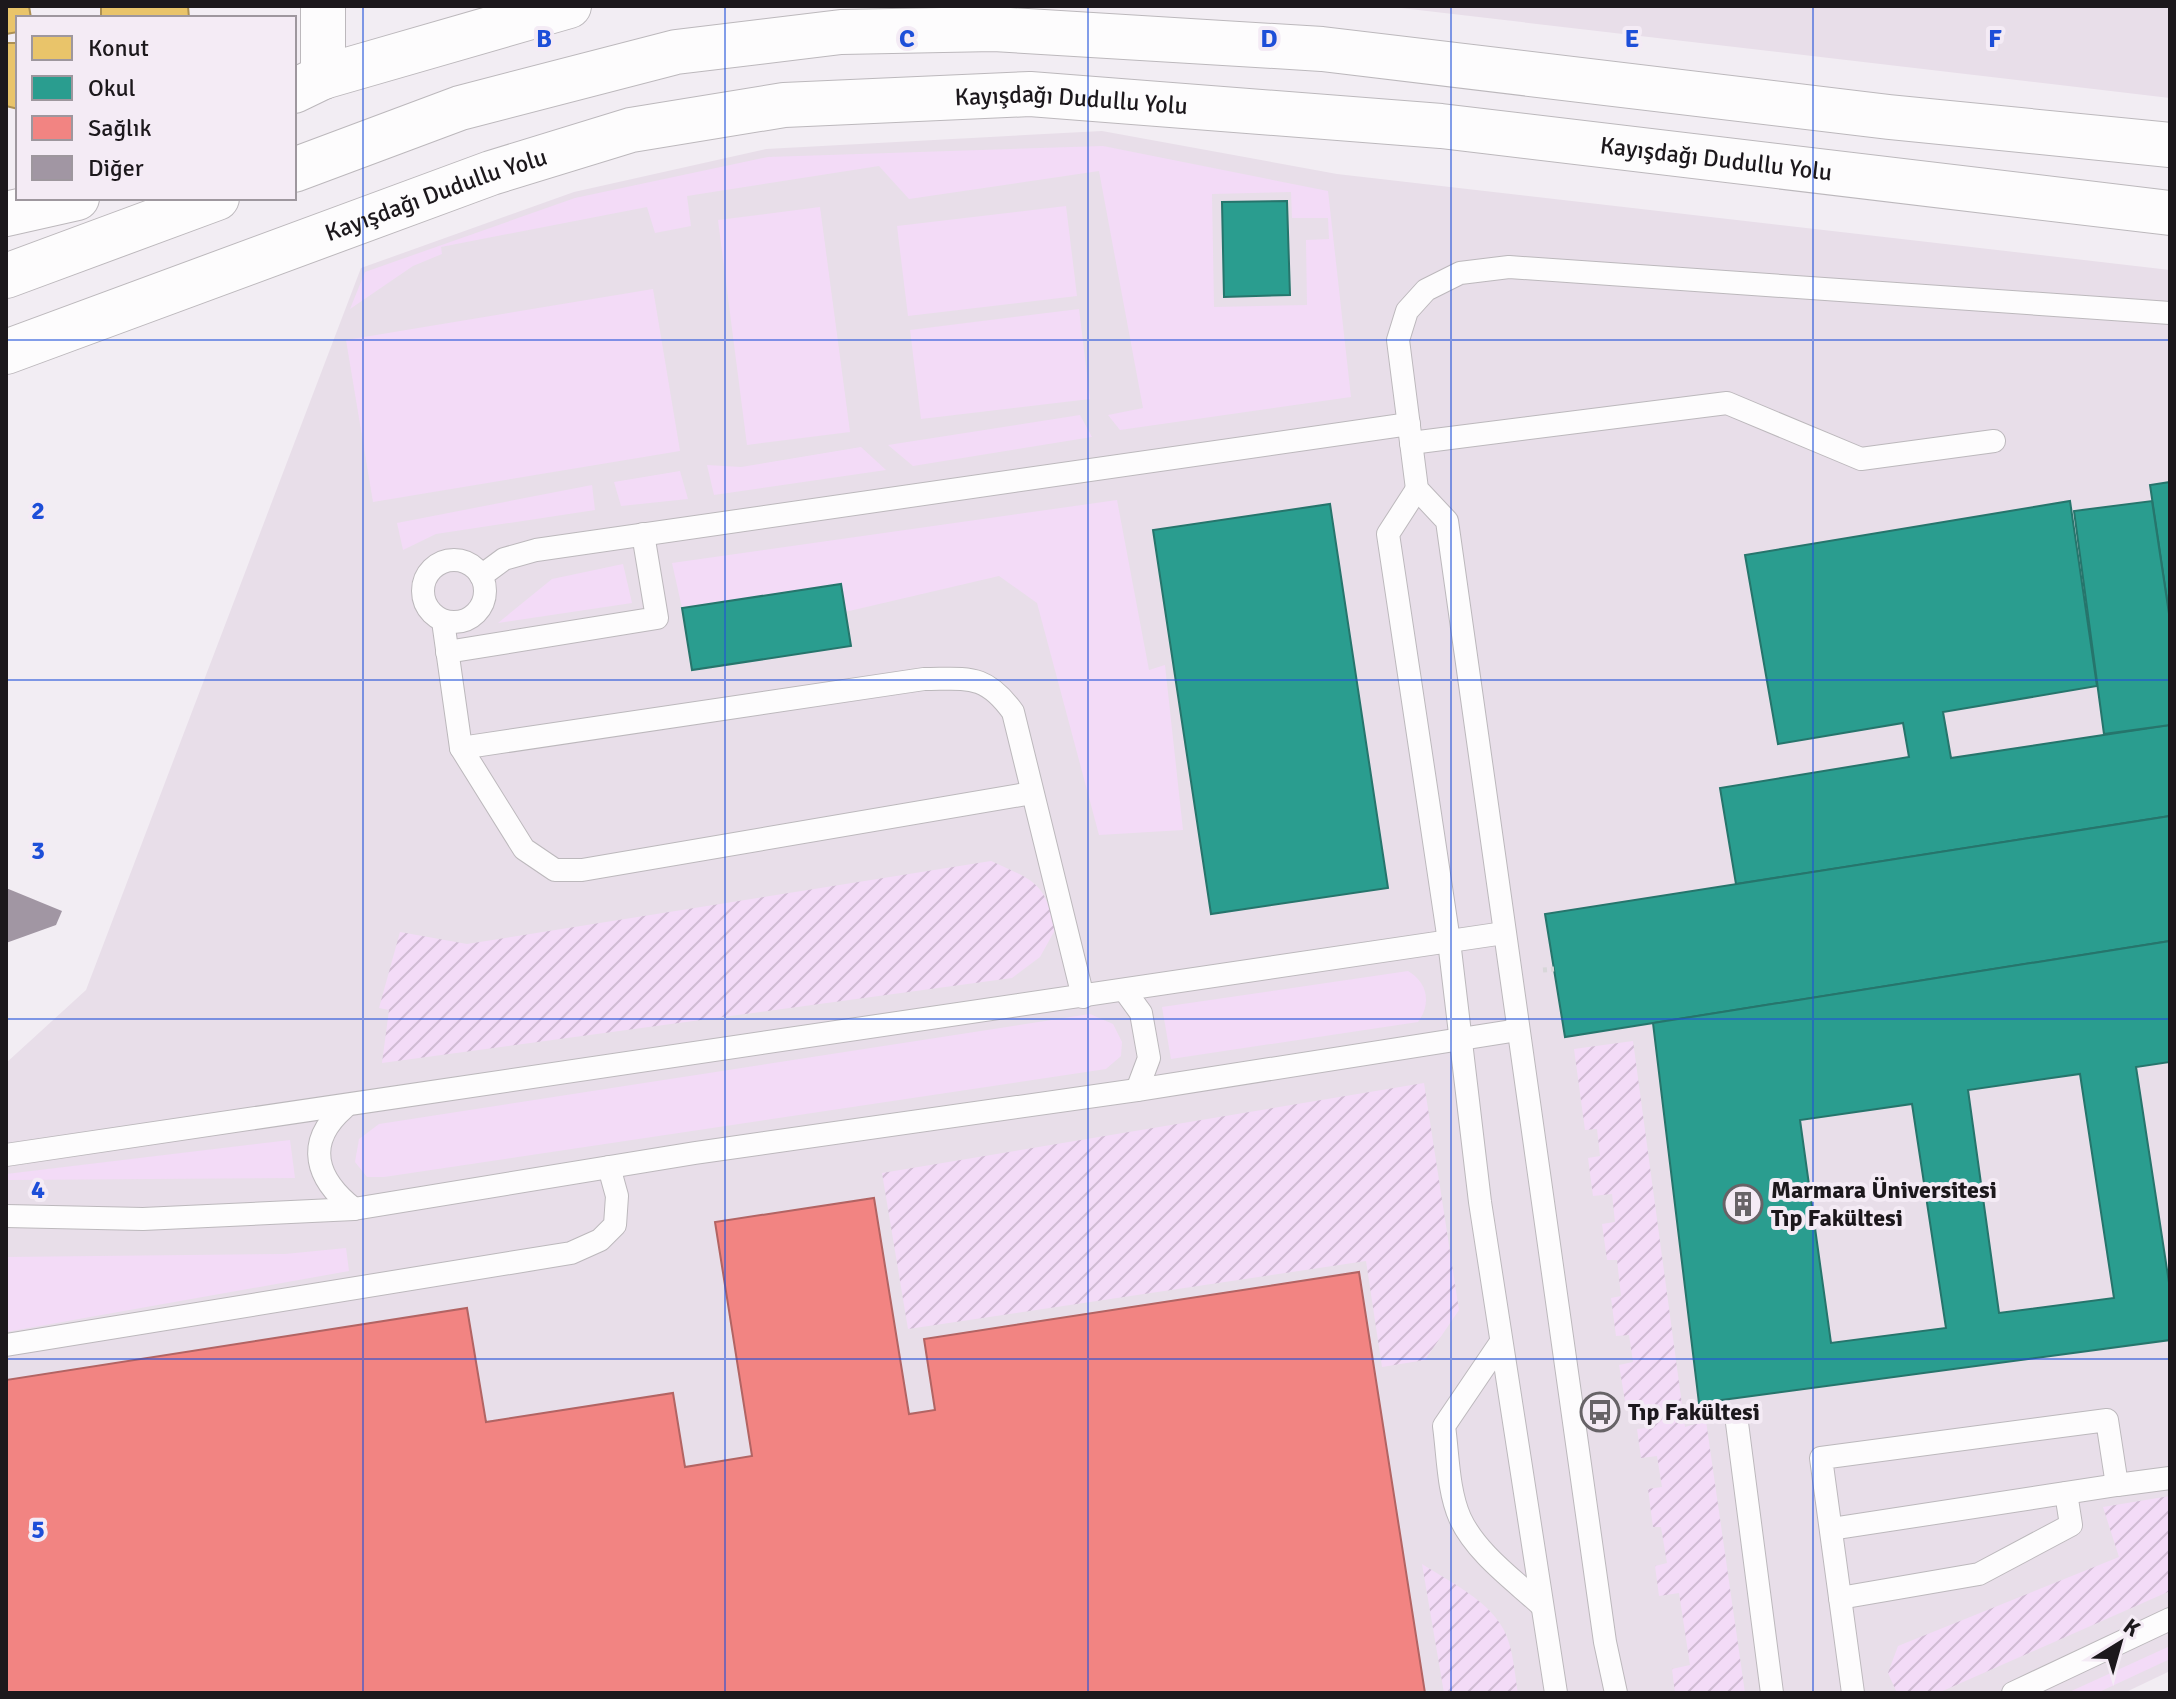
<svg xmlns="http://www.w3.org/2000/svg" width="2176" height="1699" font-family="Signika,sans-serif">
<style>
.built{fill:#e8dee9}
.grass{fill:#f3dbf7;fill-rule:evenodd}
.garden{fill:url(#garden-furrows)}
.homes{fill:#e9c46a;stroke:#ac9053;stroke-width:2}
.schools{fill:#2a9d8f;stroke:#26756c;stroke-width:2;fill-rule:evenodd}
.health{fill:#f28482;stroke:#b26463;stroke-width:2}
.building{fill:#a196a3}
.lines{fill:none;stroke-linecap:round;stroke-linejoin:round}
.service-casing{stroke:#bcb8bc;stroke-width:24}
.minor-casing{stroke:#bcb8bc;stroke-width:46}
.secondary-casing{stroke:#bcb8bc;stroke-width:46}
.primary-casing{stroke:#bcb8bc;stroke-width:46}
.path{stroke:#d8d7d9;stroke-width:5;stroke-dasharray:4 4;stroke-linecap:butt}
.service{stroke:#fdfcfd;stroke-width:22}
.minor{stroke:#fdfcfd;stroke-width:44}
.secondary{stroke:#fdfcfd;stroke-width:44}
.primary{stroke:#fdfcfd;stroke-width:44}
.grid{fill:none;stroke:#1d4ed8;stroke-width:2;stroke-opacity:0.55}
.labels{text-anchor:middle;stroke-width:8;stroke-linejoin:round;paint-order:stroke}
.street-label{font-size:24px;fill:#1c181c;stroke:#f4ebf5}
.poi-label{font-size:24px;font-weight:bold;fill:#1c181c;stroke:#f4ebf5;text-anchor:start}
.grid-label{font-size:26px;text-anchor:middle;font-weight:bold;fill:#1d4ed8;stroke:#f4ebf5;stroke-width:8;stroke-linejoin:round;paint-order:stroke}
</style>
<defs>
<pattern id="garden-furrows" width="10" height="10" patternUnits="userSpaceOnUse" patternTransform="scale(2)"><rect width="10" height="10" fill="#f3dbf7"/><path d="M-1 1l2-2M0 10L10 0M9 11l2-2" fill="none" stroke="#d0bbd3"/></pattern>
</defs>
<rect width="100%" height="100%" fill="#f2edf3"/>
<g class="built">
<path d="M1384 6H2170V98Z"/>
<path d="M1102 131 1337 174 2170 270V1671L2124 1693H6V1063L86 990 361 268 574 192 766 149Z"/>
</g>
<g class="grass">
<path d="M1103 146 1328 191 1351 397 1120 430 1108 415 1143 408 1099 171 909 199 879 166 687 196 691 226 655 233 647 207 441 247 442 254 413 266 350 309 365 272 575 198 768 157ZM1291 192 1292 218H1328L1329 239 1306 240 1307 305 1214 307 1212 194Z"/>
<path d="M1066 206 1077 296 908 316 897 226Z"/>
<path d="M820 207 850 432 747 445 718 220Z"/>
<path d="M653 289 680 451 373 502 346 340Z"/>
<path d="M1079 309 1090 399 921 419 910 330Z"/>
<path d="M1080 415 1092 437 913 466 888 445Z"/>
<path d="M861 447 886 470 714 495 707 465 741 467Z"/>
<path d="M680 471 688 499 621 506 614 482Z"/>
<path d="M592 485 595 510 436 534 403 550 397 523Z"/>
<path d="M1117 500 1149 670 1165 665 1183 830 1099 835 1037 603 999 576 845 612 841 584 682 608 672 563Z"/>
<path d="M623 564 632 603 498 623 552 579Z"/>
<path d="M1408 971C1427 982 1432 1003 1418 1022L1171 1059 1162 1007Z"/>
<path d="M1090 1014 1113 1024 1122 1042 1121 1056 1106 1069 384 1177H367L355 1162 359 1139 379 1124Z"/>
<path d="M290 1140 295 1178 6 1180V1174Z"/>
<path d="M346 1248 349 1271 6 1332V1257L285 1254Z"/>
<path d="M2170 1646V1659L2097 1693H2067Z"/>
</g>
<g class="garden">
<path d="M991 861C1034 881 1045 881 1055 930L1040 957 1012 978 382 1063 389 1010 379 1008 400 932 467 944Z"/>
<path d="M1633 1041 1685 1427 1706 1421 1745 1693H1675L1672 1669 1690 1665 1679 1593 1659 1596 1655 1566 1667 1563 1661 1527H1653L1648 1489 1662 1487 1657 1456 1641 1458 1637 1429 1646 1428 1642 1400 1625 1401 1619 1365 1633 1362 1629 1335 1616 1336 1611 1298 1621 1296 1617 1260H1607L1602 1224 1615 1222 1612 1194 1593 1196 1588 1158 1600 1156 1597 1129 1585 1130 1574 1049Z"/>
<path d="M1424 1083 1459 1310 1425 1360 1382 1367 1366 1261 908 1329 882 1173Z"/>
<path d="M2170 1496V1591L1938 1693H1897L1888 1673 1898 1646 2119 1557 2103 1507Z"/>
<path d="M1422 1564C1453 1584 1499 1605 1509 1643 1514 1659 1515 1677 1518 1693H1444Z"/>
</g>
<g class="homes">
<path d="M6 6H29L31 18H18V32L6 34Z"/>
<path d="M101 6H188L189 18H101Z"/>
<path d="M6 43H18V109L6 106Z"/>
</g>
<g class="schools">
<path d="M1287 201 1290 295 1224 297 1222 202Z"/>
<path d="M2170 482V620L2150 485Z"/>
<path d="M2070 501 2097 686 1943 712 1951 758 2170 725V816L1736 884 1720 788 1909 757 1903 723 1778 744 1745 555Z"/>
<path d="M2152 501 2170 620V725L2104 734 2074 511Z"/>
<path d="M1330 504 1388 888 1211 914 1153 530Z"/>
<path d="M841 584 851 646 692 670 682 608Z"/>
<path d="M2170 816V941L1565 1037 1545 914Z"/>
<path d="M2170 941V1062L2136 1067 2170 1289V1340L1699 1403 1653 1023ZM2080 1074 2114 1298 1999 1313 1968 1090ZM1912 1104 1946 1328 1831 1343 1800 1120Z"/>
</g>
<path class="health" d="M874 1198 909 1414 935 1410 924 1339 1359 1272 1425 1693H6V1380L467 1308 486 1422 673 1393 685 1467 752 1456 715 1222Z"/>
<path class="building" d="M6 888 62 911 56 925 6 943Z"/>
<g class="lines">
<g class="service-casing">
<g id="service">
<path d="M1411 443 1727 403 1861 459 1994 441"/>
<path d="M1417 489 1388 534 1449 941 1480 1202 1556 1693"/>
<circle cx="454" cy="591" r="31"/>
<path d="M481 576 504 559 536 550 1409 424"/>
<path d="M443 621 461 748 524 849 555 870H582L1032 793"/>
<path d="M447 652 657 618 643 534"/>
<path d="M461 748 924 679C968 679 985 673 1013 712L1083 997"/>
<path d="M1125 991 1141 1013 1149 1058 1137 1090"/>
<path d="M344 1108C304 1143 316 1179 354 1209"/>
<path d="M6 1155 1504 933"/>
<path d="M6 1216 143 1219 354 1209 695 1153 1137 1090 1518 1030"/>
<path d="M1501 1342 1444 1426C1448 1455 1448 1491 1460 1518 1476 1553 1514 1580 1541 1605"/>
<path d="M6 1345 571 1253 600 1240 615 1225 617 1196 609 1167"/>
<path d="M1737 1423 1772 1693"/>
<path d="M1831 1529 2117 1485"/>
<path d="M1840 1598 1979 1574 2071 1525 2066 1493"/>
<path d="M1616 1693 1605 1642 1447 521 1417 489 1398 340 1407 311 1426 290 1460 273 1509 267 2170 313"/>
<path d="M1853 1693 1821 1458 2107 1420 2117 1485 2170 1478"/>
<path d="M2013 1693 2170 1619"/>
</g>
</g>
<g class="minor-casing">
<g id="minor">
<path d="M294 91 323 77"/>
<path d="M6 214 77 198"/>
</g>
</g>
<g class="secondary-casing">
<path id="secondary" d="M323 77V6"/>
</g>
<g class="primary-casing">
<g id="primary">
<path d="M323 77 569 6"/>
<path d="M294 170 460 108 676 52 841 32 994 29 1322 49 1889 117 2170 145"/>
<path d="M6 276 217 198"/>
<path id="s1" d="M6 352 491 173 631 130 784 105 1030 94 1441 126 2170 213"/>
</g>
</g>
<path class="path" d="M1543 970 1554 969"/>
<use href="#service" class="service"/>
<use href="#minor" class="minor"/>
<use href="#secondary" class="secondary"/>
<use href="#primary" class="primary"/>
</g>
<path class="grid" d="M363 6V1693M725 6V1693M1088 6V1693M1451 6V1693M1813 6V1693M6 340H2170M6 680H2170M6 1019H2170M6 1359H2170"/>
<defs>
<g id="building-ring" transform="scale(2)"><circle r="9.5" fill="#f4ebf5" stroke="#676367" stroke-width="1.5"/><path d="M-4-6H4V6H1V3H-1V6H-4ZM-2.5-4.3h1.7v1.8h-1.7ZM.8-4.3h1.7v1.8H.8ZM-2.5-1h1.7V.8h-1.7ZM.8-1h1.7V.8H.8Z" fill="#676367"/></g>
<g id="bus-ring" transform="scale(2)"><circle r="9.5" fill="#f4ebf5" stroke="#676367" stroke-width="1.5"/><path d="M-5-6H5V4H4V6H2V4H-2V6H-4V4H-5ZM-3.5-4V0h7V-4ZM-3.5 1.2v1.5H-2V1.2ZM2 1.2v1.5H3.5V1.2Z" fill="#676367"/></g>
</defs>
<g fill-rule="evenodd">
<use href="#building-ring" x="1743" y="1204"/>
<use href="#bus-ring" x="1600" y="1412"/>
</g>
<g class="labels">
<g class="street-label">
<text dy="8" stroke="none"><textPath href="#s1" startOffset="1106">Kayışdağı Dudullu Yolu</textPath></text>
<text dy="8" stroke="none"><textPath href="#s1" startOffset="1754">Kayışdağı Dudullu Yolu</textPath></text>
<text dy="8" stroke="none"><textPath href="#s1" startOffset="458">Kayışdağı Dudullu Yolu</textPath></text>
</g>
<g class="poi-label">
<text x="1771" y="1198">Marmara Üniversitesi<tspan x="1771" dy="28">Tıp Fakültesi</tspan></text>
<text x="1628" y="1420">Tıp Fakültesi</text>
</g>
</g>
<g class="grid-label">
<text x="544" y="47">B</text>
<text x="907" y="47">C</text>
<text x="1269" y="47">D</text>
<text x="1632" y="47">E</text>
<text x="1995" y="47">F</text>
<text x="38" y="519">2</text>
<text x="38" y="859">3</text>
<text x="38" y="1198">4</text>
<text x="38" y="1538">5</text>
</g>
<rect width="2176" height="1699" fill="none" stroke="#1c181c" stroke-width="16"/>
<rect x="16" y="16" width="280" height="184" fill="#f4ebf5" stroke="#9e979e" stroke-width="2"/>
<rect x="32" y="36" width="40" height="24" fill="#e9c46a" stroke="#9e979e" stroke-width="2"/>
<text x="88" y="56" font-size="24" fill="#1c181c">Konut</text>
<rect x="32" y="76" width="40" height="24" fill="#2a9d8f" stroke="#9e979e" stroke-width="2"/>
<text x="88" y="96" font-size="24" fill="#1c181c">Okul</text>
<rect x="32" y="116" width="40" height="24" fill="#f28482" stroke="#9e979e" stroke-width="2"/>
<text x="88" y="136" font-size="24" fill="#1c181c">Sağlık</text>
<rect x="32" y="156" width="40" height="24" fill="#a196a3" stroke="#9e979e" stroke-width="2"/>
<text x="88" y="176" font-size="24" fill="#1c181c">Diğer</text>
<g transform="translate(2120 1643) rotate(37)" stroke="#f4ebf5" stroke-width="6" paint-order="stroke">
<path d="M0-6L14 30L0 20L-14 30Z" fill="#1c181c"/>
<text y="-12" font-size="22" font-weight="bold" text-anchor="middle" fill="#1c181c">K</text>
</g>
</svg>
